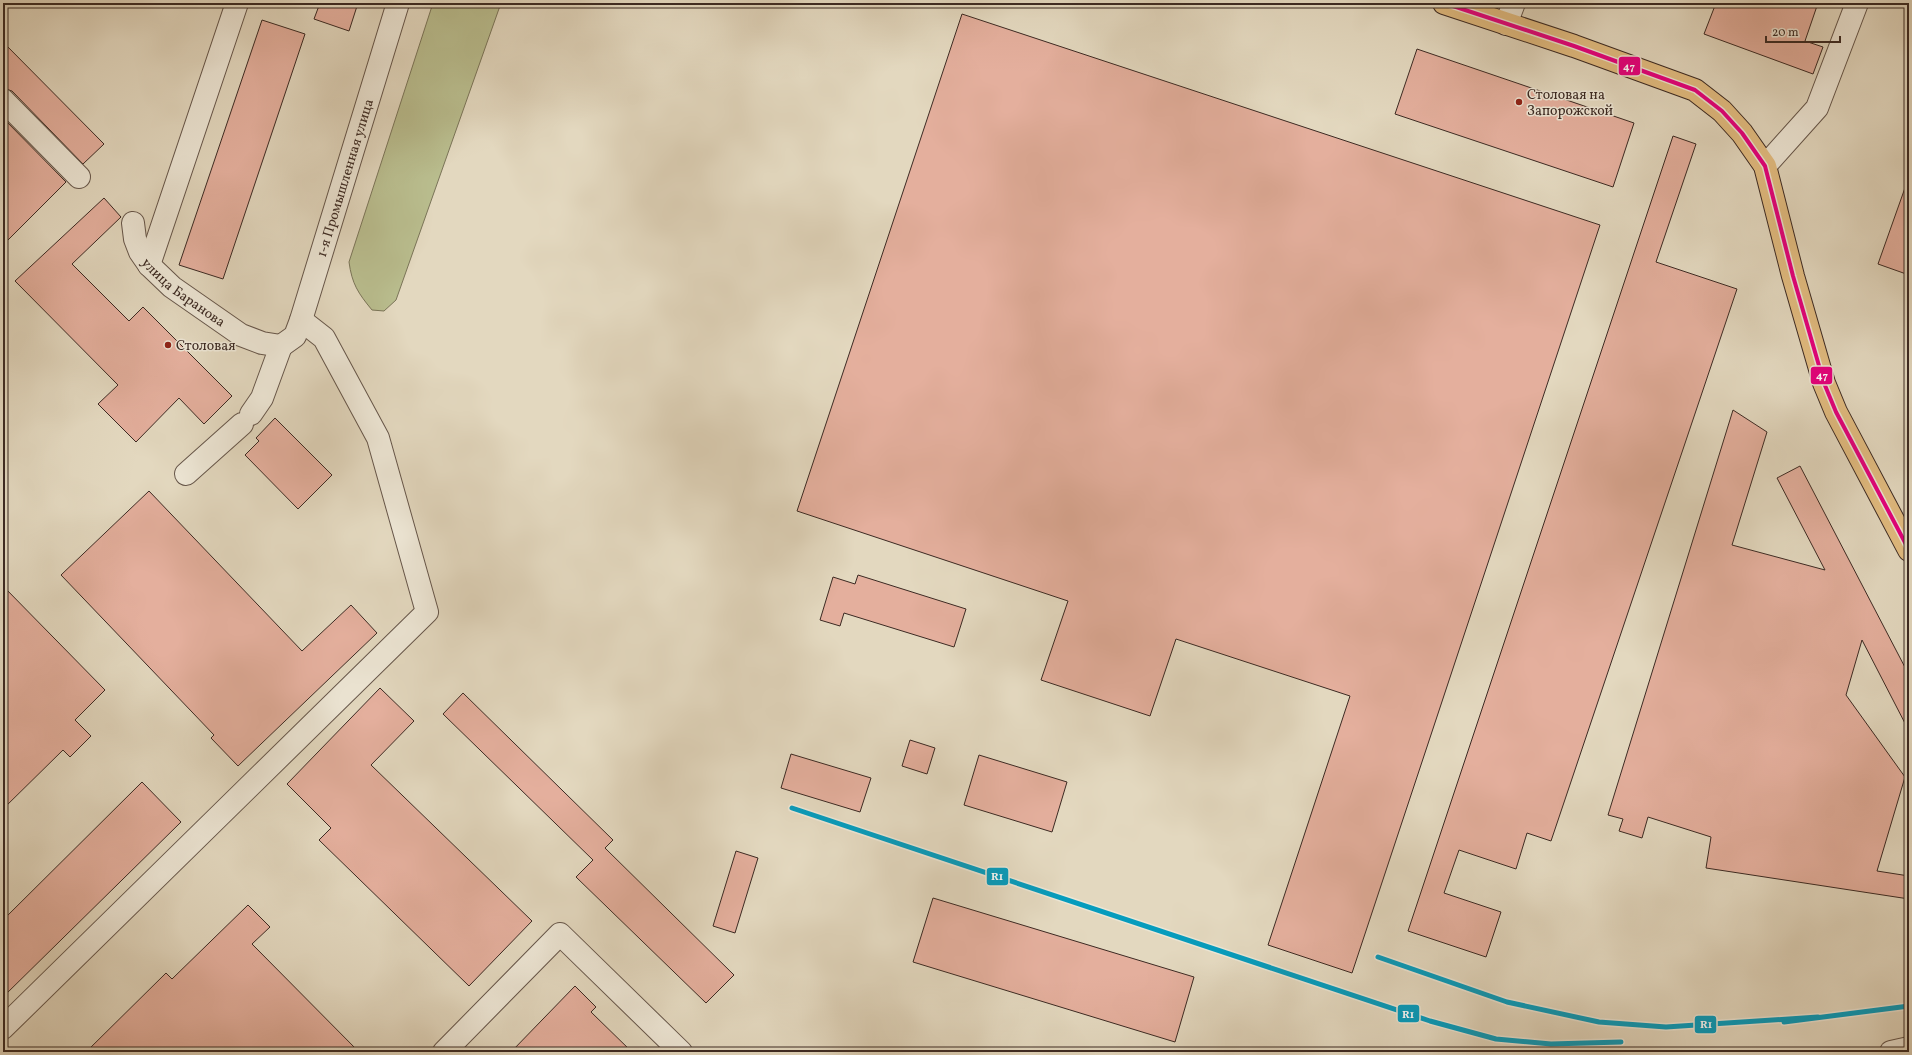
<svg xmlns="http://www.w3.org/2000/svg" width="1912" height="1055" font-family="Vollkorn,serif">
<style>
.green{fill:#b9bd8e;stroke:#7a7458}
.building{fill:#e4af9d;stroke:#3c2a23}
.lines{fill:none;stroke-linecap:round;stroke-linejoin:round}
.minor-casing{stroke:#66564a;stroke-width:24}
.major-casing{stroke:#3c2a23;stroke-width:24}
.minor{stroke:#ede6d5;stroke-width:22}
.major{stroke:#e2bc80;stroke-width:22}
.bus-1-casing{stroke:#ede6d5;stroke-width:7}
.bus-1{stroke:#e5007d;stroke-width:4}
.rail-1-casing{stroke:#ede6d5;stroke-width:8}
.rail-1{stroke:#069cbd;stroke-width:5}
.poi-dot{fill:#8f2418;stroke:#ede6d5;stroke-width:1.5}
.labels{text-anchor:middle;stroke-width:3;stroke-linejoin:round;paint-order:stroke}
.poi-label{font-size:14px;fill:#3c2a23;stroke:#ede6d5;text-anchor:start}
.street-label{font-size:14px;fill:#3c2a23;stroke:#ede6d5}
.line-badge{stroke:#ede6d5;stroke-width:1.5}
.badge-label{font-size:11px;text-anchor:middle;font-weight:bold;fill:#fff}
</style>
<rect width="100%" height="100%" fill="#e3d8bf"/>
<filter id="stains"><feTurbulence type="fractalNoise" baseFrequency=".005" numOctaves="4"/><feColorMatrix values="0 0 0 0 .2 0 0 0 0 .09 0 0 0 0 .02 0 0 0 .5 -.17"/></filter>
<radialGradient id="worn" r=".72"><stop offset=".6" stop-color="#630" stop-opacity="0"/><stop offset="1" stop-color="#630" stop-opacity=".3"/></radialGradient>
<path class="green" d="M433 3H501L396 300 384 311 372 310C358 293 352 284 349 262Z"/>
<g class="building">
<path d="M320 3H358L349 31 314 19Z"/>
<path d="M1716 3H1818L1805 41 1823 47 1813 74 1704 34Z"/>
<path d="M962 14 1600 225 1352 973 1268 945 1350 696 1176 639 1150 716 1041 680 1068 601 797 511Z"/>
<path d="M262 20 305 34 223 279 179 265Z"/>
<path d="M3 42 104 144 83 164 12 91 3 88Z"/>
<path d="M1417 49 1634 123 1613 187 1395 114Z"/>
<path d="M3 118 66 182 3 245Z"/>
<path d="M1673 136 1696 144 1656 262 1737 289 1551 841 1527 833 1516 869 1459 850 1444 893 1501 912 1486 957 1408 931Z"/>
<path d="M1906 185H1909V275L1878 264Z"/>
<path d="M104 198 121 217 72 264 129 321 143 307 232 396 204 424 179 398 136 442 98 404 118 385 15 281Z"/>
<path d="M1733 410 1767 432 1732 545 1825 570 1777 478 1800 466 1909 675V731L1862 640 1846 695 1905 777 1877 871 1909 876V899L1706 868 1711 837 1648 817 1642 838 1619 831 1623 819 1608 815Z"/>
<path d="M275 418 332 475 298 509 245 455 259 441 256 438Z"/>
<path d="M149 491 302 651 351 605 377 633 238 766 211 738 214 735 61 575Z"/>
<path d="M858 575 966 609 954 647 844 613 840 626 820 620 833 577 855 584Z"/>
<path d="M3 586 105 690 75 720 91 736 70 757 63 750 3 809Z"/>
<path d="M380 688 414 721 371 765 532 921 469 986 319 840 331 828 287 784Z"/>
<path d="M463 693 613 840 605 848 734 975 706 1003 576 877 593 860 443 714Z"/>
<path d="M910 740 935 748 927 774 902 766Z"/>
<path d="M791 754 871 778 860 812 781 788Z"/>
<path d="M979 755 1067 782 1052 832 964 805Z"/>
<path d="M142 782 181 822 3 997V920Z"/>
<path d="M736 851 758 858 735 933 713 926Z"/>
<path d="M933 898 1194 977 1175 1042 913 962Z"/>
<path d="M248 905 270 927 252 944 359 1052H86L166 973 172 979Z"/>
<path d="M575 986 596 1007 591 1012 632 1052H511Z"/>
</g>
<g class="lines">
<g class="minor-casing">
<g id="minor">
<path d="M1506 24 1514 3"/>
<path d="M3 100 79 177"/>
<path d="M1765 166 1817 108 1857 3"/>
<path id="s1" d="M133 223 135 239 140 252 149 265 172 287 241 335 262 343 281 346"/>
<path d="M149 265 237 3"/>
<path id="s2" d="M281 346 295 336 301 320 398 3"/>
<path d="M251 414 262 398 281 346"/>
<path d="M186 474 242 424"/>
<path d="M3 1028 427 612 378 438 324 338 301 320"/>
<path d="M444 1052 560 934 681 1052"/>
<path d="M1891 1052 1909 1048"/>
</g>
</g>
<g class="major-casing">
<path id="major" d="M1444 3 1574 46 1695 90 1722 111 1742 133 1765 166 1793 276 1824 383 1836 412 1909 550"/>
</g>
<use href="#minor" class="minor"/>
<use href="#major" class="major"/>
<g class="bus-1-casing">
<path id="bus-1" d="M1444 3 1574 46 1695 90 1722 111 1742 133 1765 166 1793 276 1824 383 1836 412 1909 550"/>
</g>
<use href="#bus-1" class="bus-1"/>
<g class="rail-1-casing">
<g id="rail-1">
<path d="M792 808 1430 1021 1496 1039 1551 1044 1621 1042"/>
<path d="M1378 957 1507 1002 1599 1022 1666 1027 1818 1017"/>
<path d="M1784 1022 1909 1006"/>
</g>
</g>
<use href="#rail-1" class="rail-1"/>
</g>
<g class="poi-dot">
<circle cx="1519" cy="102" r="4"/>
<circle cx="168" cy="345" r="4"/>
</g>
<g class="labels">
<g class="poi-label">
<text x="1527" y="99">Столовая на<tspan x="1527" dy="16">Запорожской</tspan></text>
<text x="176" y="350">Столовая</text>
</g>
<g class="street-label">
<text dy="5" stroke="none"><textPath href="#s2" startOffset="183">1-я Промышленная улица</textPath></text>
<text dy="5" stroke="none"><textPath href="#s1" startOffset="90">улица Баранова</textPath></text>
</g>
</g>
<g class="line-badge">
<rect x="1618" y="56" width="23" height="20" rx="4" fill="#e5007d"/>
<rect x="1810" y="366" width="23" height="19" rx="4" fill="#e5007d"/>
<rect x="986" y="867" width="23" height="19" rx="4" fill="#069cbd"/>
<rect x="1397" y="1004" width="23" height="19" rx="4" fill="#069cbd"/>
<rect x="1694" y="1015" width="23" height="19" rx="4" fill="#069cbd"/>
</g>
<g class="badge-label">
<text x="1629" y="70">47</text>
<text x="1822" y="379">47</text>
<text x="997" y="880">R1</text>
<text x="1408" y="1018">R1</text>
<text x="1706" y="1028">R1</text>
</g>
<rect width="1912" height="1055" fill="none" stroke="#e3d8bf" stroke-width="16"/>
<rect x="4" y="4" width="1904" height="1047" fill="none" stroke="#3c2a23" stroke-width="2"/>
<rect x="8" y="8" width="1896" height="1039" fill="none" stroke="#3c2a23"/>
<path d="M1766 36v6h74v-6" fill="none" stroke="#3c2a23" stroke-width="2"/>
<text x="1772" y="36" font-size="12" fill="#3c2a23" stroke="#ede6d5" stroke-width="3" paint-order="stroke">20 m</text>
<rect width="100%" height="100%" filter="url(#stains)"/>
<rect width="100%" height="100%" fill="url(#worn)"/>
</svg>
